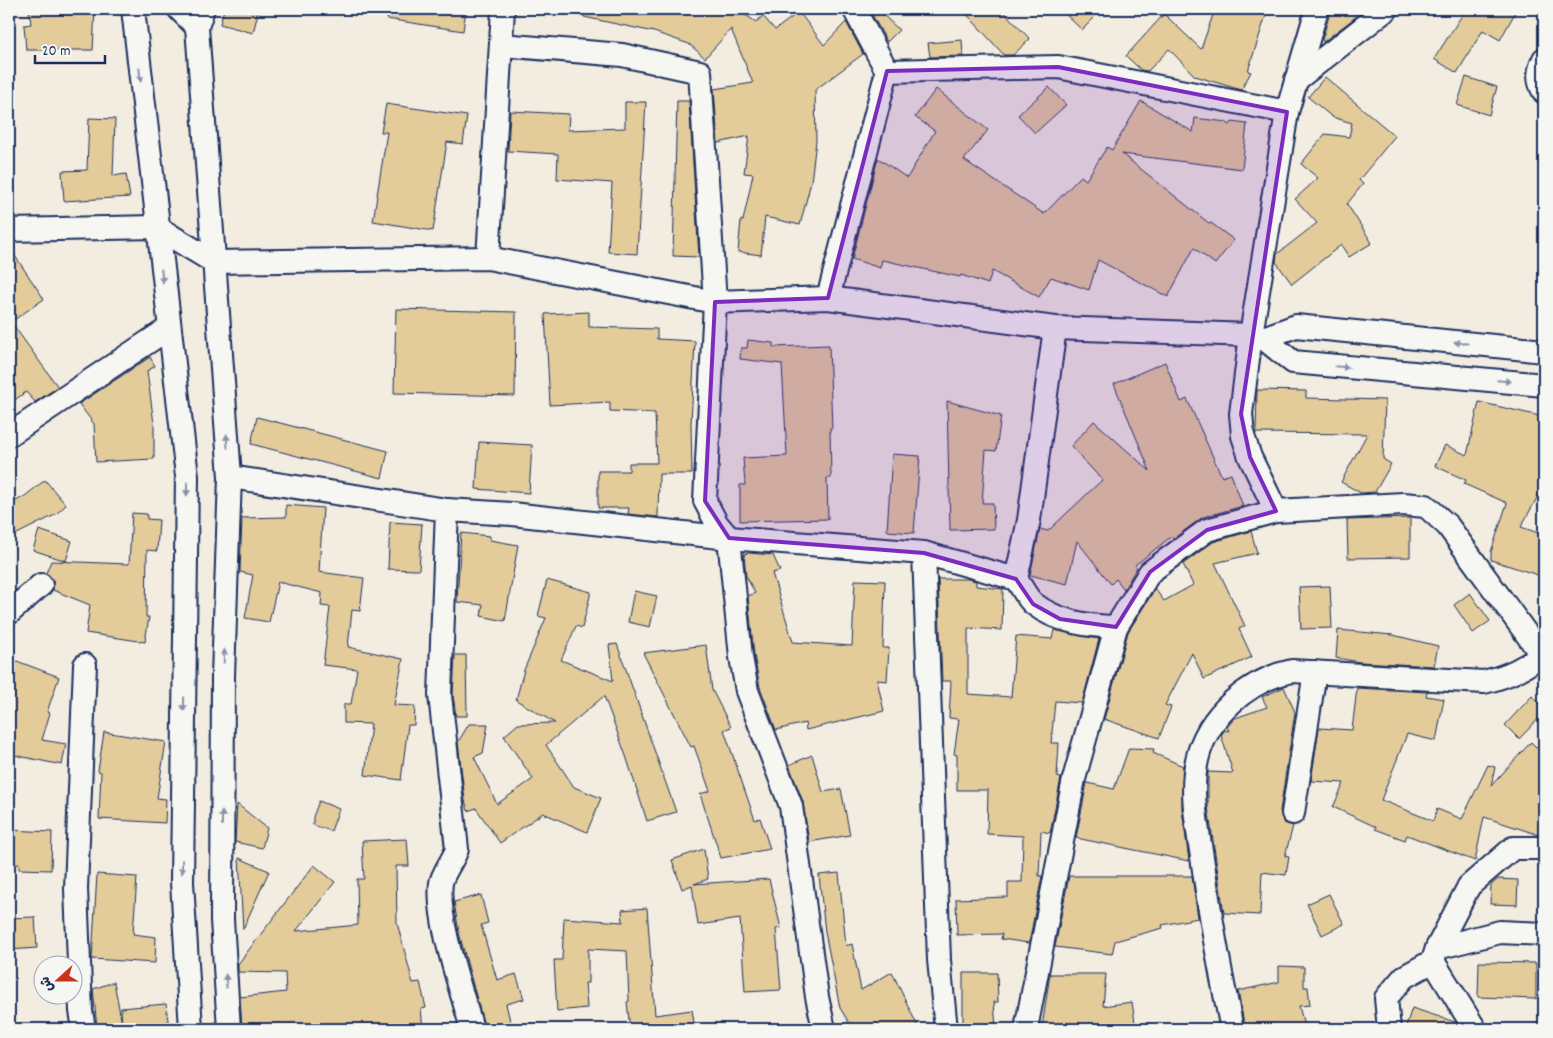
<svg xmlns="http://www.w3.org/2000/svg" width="1553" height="1038" font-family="Dekko,'Playpen Sans Arabic',sans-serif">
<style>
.building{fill:#e4cb9a;stroke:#1b2f5e}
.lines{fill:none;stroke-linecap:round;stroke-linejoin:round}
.minor-casing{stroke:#1b2f5e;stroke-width:26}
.minor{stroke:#f6f6f2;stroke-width:22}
.oneway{fill:#8892a8}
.marked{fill:#7b2cbf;fill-opacity:0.2;stroke:#7b2cbf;stroke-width:4;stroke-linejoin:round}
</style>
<rect width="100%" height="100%" fill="#f2ede0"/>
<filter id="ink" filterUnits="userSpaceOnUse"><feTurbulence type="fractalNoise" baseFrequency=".02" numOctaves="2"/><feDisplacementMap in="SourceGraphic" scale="10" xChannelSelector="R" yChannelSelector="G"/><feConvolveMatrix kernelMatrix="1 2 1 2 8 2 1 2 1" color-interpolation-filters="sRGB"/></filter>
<g filter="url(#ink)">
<g class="building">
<path d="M29 9H95L93 50H26L24 25 31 24Z"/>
<path d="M224 9H259L253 33 220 24Z"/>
<path d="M388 9H466L463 31 387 19Z"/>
<path d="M585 9H749L744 14 756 22 763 16 775 30 799 12 824 45 846 22 863 54 815 90 816 141 811 182 800 225 765 217 761 255 738 252 741 220 743 221 753 174 744 173 749 136 718 143 714 89 753 83 731 29 705 58 689 44 654 32 584 17Z"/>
<path d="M869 9H877L899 30 887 42Z"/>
<path d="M962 9H1001L1030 39 1013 55H1004Z"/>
<path d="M1060 9H1103L1082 30Z"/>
<path d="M1215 9H1268L1248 71 1251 72 1241 90 1195 76 1169 49 1148 71 1141 70 1126 56 1164 14 1201 49Z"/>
<path d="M1335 9H1366L1323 42 1322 40 1329 16Z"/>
<path d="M1466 9H1517L1500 40 1483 30 1457 73 1434 59Z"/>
<path d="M962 40 963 56 930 57 928 43Z"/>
<path d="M1325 77 1395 136 1359 180 1363 184 1347 204 1372 243 1349 257 1341 245 1292 284 1276 262 1277 254 1317 223 1295 199 1318 178 1301 164 1325 134 1349 137 1352 123 1332 117 1308 97Z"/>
<path d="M1466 77 1497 87 1489 115 1457 105Z"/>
<path d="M1049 87 1066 105 1035 133 1018 115Z"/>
<path d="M936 89 988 130 964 160 1044 214 1081 176 1086 180 1107 147 1112 150 1141 101 1193 132 1195 118 1226 122 1230 125 1232 122 1247 124 1242 169 1122 154 1210 224 1211 223 1234 240 1215 264 1194 248 1168 297 1098 260 1089 290 1051 277 1039 297 992 271 988 284 961 275 960 277 882 260 880 268 852 259 878 158 907 178 935 131 915 117Z"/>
<path d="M677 101H689L699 257 673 256Z"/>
<path d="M625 102H646L637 254 608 252 612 183 557 179 558 154 508 151 510 111 569 114 568 130 625 128Z"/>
<path d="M386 104 467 116 463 144 447 142 433 231 373 221 387 132H381Z"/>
<path d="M89 118 115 119 113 176 126 174 130 197 64 201 62 171 87 170Z"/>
<path d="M9 247 44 299 11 322 58 387 35 402 26 392 9 404Z"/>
<path d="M396 309 516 312 515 396 394 393Z"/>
<path d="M589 312V327L657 329V339L695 341 691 424 692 474H659L658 517 628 514 629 508H598V471H629V463H657L655 413 610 411V402L550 405 545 314Z"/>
<path d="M748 340 773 343V347L829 345 832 428H830L831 478H827L828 519 740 521V485H745L743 458 787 456 782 364 740 359 741 348H747Z"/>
<path d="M150 357 155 366 147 371 154 424V459L96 462 94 424 79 404Z"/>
<path d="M1165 362 1181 402 1187 399 1222 477 1231 474 1243 506 1203 517 1173 539 1172 536 1135 565 1137 567 1124 589 1116 579 1111 584 1077 541 1067 584 1030 575 1040 529 1048 531 1102 480 1071 446 1094 421 1150 471 1114 384Z"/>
<path d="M1257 390 1306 391V398L1385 400 1383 459 1391 464 1375 492 1361 493 1341 482 1367 434 1256 433Z"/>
<path d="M947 401 1001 416 996 451 986 450 982 503H993L994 529 950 530Z"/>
<path d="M1479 402 1544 417V485L1521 527 1544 535V577L1491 560V552L1507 503 1464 484 1466 480 1435 466 1445 445 1467 455Z"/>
<path d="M257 417 388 451 382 478 251 444Z"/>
<path d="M479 442 532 445 529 493 476 489Z"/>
<path d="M892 454 920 456 914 533 887 531Z"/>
<path d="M45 480 66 505 55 515 9 538V505L25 496Z"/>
<path d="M286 505 323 508 319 572 364 578 360 611 352 610 348 647 403 659 394 705 415 706 414 725H408L401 780 365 775 371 724 344 723V704H351L357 669 323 665 330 607 321 606 322 593 278 582 269 622 245 618 253 575 240 572 242 518 286 517Z"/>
<path d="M132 513 147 514V519L159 520 157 551 147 550 146 617H149L145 642 86 633 90 605 53 590 54 582 46 573 51 561 129 564Z"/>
<path d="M1410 518V557L1348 558 1347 520Z"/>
<path d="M390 522 422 524 419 570 388 569Z"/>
<path d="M39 530 72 541 66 561 33 550Z"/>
<path d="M1251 531 1257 553 1215 563 1245 626 1239 629 1252 657 1204 679 1192 653 1165 705 1171 707 1159 738 1104 719 1128 632 1155 589 1164 601 1193 585 1183 564 1213 542Z"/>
<path d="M461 533 490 536V540L518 545 505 621 481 616 483 605 457 602Z"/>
<path d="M748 553 773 555 780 571 772 573 793 642 852 646 855 580 885 581 883 648H889L887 681 877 680 884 711 806 730 805 723 776 730 760 687 754 655 748 596 755 593 746 576 744 554Z"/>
<path d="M938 579H968L976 581V586L1003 589 1002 630 968 628V694L1011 697 1016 636 1052 639 1054 630 1099 639 1082 703 1055 701 1051 743H1059L1057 777 1061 778 1050 833 1041 831 1039 876H1042L1029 943 1001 939 1002 934 957 935 956 899 1008 897V882H1022L1023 836 987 834 988 790H957V755L954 754 959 719 949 718 951 681H942Z"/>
<path d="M547 580 591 592 582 628 576 626 561 660 613 681 609 645 617 644 676 812 647 821 626 756 604 696 546 745 574 787 601 798 587 832 543 813 500 843 476 808 468 811 465 800 458 742 469 724H488L483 753 474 757 497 804 533 779 504 736 518 724 555 723 516 700 524 670 546 618 538 616Z"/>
<path d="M1330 586 1332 628 1301 629 1299 587Z"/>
<path d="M634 591 657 596 650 627 628 622Z"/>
<path d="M1470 593 1490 621 1473 633 1454 605Z"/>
<path d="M1338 630 1393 635 1438 646 1434 666 1360 662 1336 658Z"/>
<path d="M706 645 712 690 731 727 724 730 755 820 760 818 770 849 721 858 700 794 710 791 694 746 691 747 643 653Z"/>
<path d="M455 655H466L467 716H456L453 695Z"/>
<path d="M9 658 59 677 47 712 50 713 42 740 66 744 62 765 9 754V709L13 694 9 692Z"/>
<path d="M1284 687 1295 712 1280 811 1284 823 1293 826 1285 856 1289 857 1286 875 1262 872 1260 915 1224 913 1208 807V772L1233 773 1221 735 1225 730 1229 731 1227 727 1235 718 1267 707 1262 697Z"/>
<path d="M1357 688 1427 692 1426 696 1444 699 1436 741 1407 734 1381 800 1433 821 1437 809 1462 819 1488 765 1495 767 1491 786 1531 742 1544 755V817L1539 835 1484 817 1475 861 1407 835 1405 840 1375 829 1376 827 1333 807 1344 783 1311 781 1319 728 1352 730Z"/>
<path d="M1532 696 1544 707V713L1519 739 1505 725Z"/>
<path d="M104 732 166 742 157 798 166 799 165 823 99 819 101 772 98 771Z"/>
<path d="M1129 748 1154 749 1153 753 1183 766 1182 809 1189 861 1076 838 1087 783 1114 789Z"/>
<path d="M812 755 823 792 841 789 850 835 809 842 803 802 789 765Z"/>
<path d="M319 801 339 809 331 831 313 825V817Z"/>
<path d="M237 804 267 828 262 848 235 842Z"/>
<path d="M9 830 52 832 51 870 19 869V864L9 865Z"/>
<path d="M407 839 409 866H396L397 923 413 983 420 982 426 1008 421 1009 423 1029H242L240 997 286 992 285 973 238 972V964L314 865 335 882 296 931 358 925 357 879H364L362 841Z"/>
<path d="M704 849 708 879 694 884 769 879 781 928 776 929 781 990 745 992 740 919 698 925 692 885 682 889 672 860Z"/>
<path d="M239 858 269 871 243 929Z"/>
<path d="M839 873 846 946 852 944 861 990 892 972 919 1029H853L840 1008 825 932 819 875Z"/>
<path d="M97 874 137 877 133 934 156 937 155 963 92 959Z"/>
<path d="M1069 876H1192L1198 918 1162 925 1163 928 1115 941 1112 954 1055 947Z"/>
<path d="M1498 879 1518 880 1517 905 1490 904 1491 885Z"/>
<path d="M1329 894 1344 924 1322 935 1307 904Z"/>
<path d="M481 895 488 923 481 925 497 980 516 974 524 999 506 1004 512 1029H485L459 933 454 902Z"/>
<path d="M647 908 655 1015 692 1010 695 1029H630L627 1002 629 1001 627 951 588 949V983H585L587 1008 557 1011 554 960H562L564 918 623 922 622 910Z"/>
<path d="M35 917 37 948 9 950V918Z"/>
<path d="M1479 962 1536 963V999L1478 997Z"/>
<path d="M1279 966 1304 967V987H1308L1310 1005 1299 1006 1305 1029H1245L1238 991 1279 982Z"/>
<path d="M963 973H997L998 1002H994L996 1029H963Z"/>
<path d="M1050 974H1106L1103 1006 1132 1002 1136 1029 1042 1027Z"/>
<path d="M114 982 122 1024 97 1027 93 989Z"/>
<path d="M166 1004 169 1029H122L121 1008Z"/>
<path d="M1412 1008 1455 1022 1460 1029H1405Z"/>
</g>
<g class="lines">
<g class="minor-casing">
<g id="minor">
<path d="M133 9 187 476 182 882 191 1029"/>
<path d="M179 9 197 27"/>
<path d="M203 9 197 27 230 477 223 676 222 920 229 1029"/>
<path d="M501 45 622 55 700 72 715 302 705 501 717 524 729 538 741 657 747 691 791 806 817 997 824 1029"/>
<path d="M1544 59C1538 71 1537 80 1544 92"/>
<path d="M887 71 1058 67 1287 112"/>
<path d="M1296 80 1387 9"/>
<path d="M9 230 156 227 214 262 488 258 715 302 828 298 1055 328 1251 335 1263 338"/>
<path d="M488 258 503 9"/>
<path d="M828 298 887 71 854 9"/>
<path d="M1544 351 1296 326 1263 338 1293 362 1544 385"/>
<path d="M9 435 169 328"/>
<path d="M230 477 447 510 512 514 729 538 924 553 939 960 946 1029"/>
<path d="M447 510 440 695 457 849C454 859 442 874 441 883 436 919 462 992 472 1029"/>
<path d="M1276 511 1250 457 1243 436 1241 414 1251 335 1287 112 1317 9"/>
<path d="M924 553 1016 579 1029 520 1055 328"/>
<path d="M1016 579C1022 587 1027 599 1034 604 1057 622 1088 626 1116 627"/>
<path d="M9 613 41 585"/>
<path d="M1293 813 1315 672"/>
<path d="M1437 948 1469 886 1513 848H1544"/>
<path d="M84 1029 81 1011 76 889 85 665"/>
<path d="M1026 1029 1074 779 1116 627 1150 572 1207 530 1276 511 1403 504 1426 506 1448 526 1544 658"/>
<path d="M1232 1029C1220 972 1210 915 1202 857 1197 825 1190 792 1197 760 1207 715 1249 680 1292 671L1484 682C1508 676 1526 668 1544 652"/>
<path d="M1389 1029 1386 998 1404 977 1433 961"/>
<path d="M1475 1029 1433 961 1437 948 1500 932 1544 934"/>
</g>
</g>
<use href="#minor" class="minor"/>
</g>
<defs><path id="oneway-solid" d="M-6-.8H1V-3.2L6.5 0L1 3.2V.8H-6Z" transform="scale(1.25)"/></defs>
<g class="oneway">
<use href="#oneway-solid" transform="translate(140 75) rotate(84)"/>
<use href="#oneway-solid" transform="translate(162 276) rotate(83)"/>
<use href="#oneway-solid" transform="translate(1461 343) rotate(-174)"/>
<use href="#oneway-solid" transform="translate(1342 367) rotate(5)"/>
<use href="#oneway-solid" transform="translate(1504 381) rotate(5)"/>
<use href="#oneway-solid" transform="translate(227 441) rotate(-94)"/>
<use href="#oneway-solid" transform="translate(187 489) rotate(91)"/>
<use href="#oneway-solid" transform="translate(224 656) rotate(-88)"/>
<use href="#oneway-solid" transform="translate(184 704) rotate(91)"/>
<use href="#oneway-solid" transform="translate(222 818) rotate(-90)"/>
<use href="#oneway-solid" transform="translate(182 867) rotate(91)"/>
<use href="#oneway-solid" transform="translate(226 981) rotate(-94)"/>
</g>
</g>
<path class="marked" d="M1058 67 1287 112 1241 414 1250 457 1276 511 1207 530 1150 572 1116 627 1060 619 1033 604 1016 579 924 553 729 538 705 501 715 302 828 298 887 71Z"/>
<rect width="1553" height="1038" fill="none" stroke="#f6f6f2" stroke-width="30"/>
<rect x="15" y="15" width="1523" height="1008" fill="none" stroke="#1b2f5e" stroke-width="2" filter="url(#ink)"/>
<g transform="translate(58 980) rotate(249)"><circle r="24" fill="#f6f6f2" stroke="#9ea6b7"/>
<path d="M0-4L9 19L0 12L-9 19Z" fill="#c8321e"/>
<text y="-8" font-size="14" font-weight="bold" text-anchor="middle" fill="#1b2f5e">ش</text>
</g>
<path d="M35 55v8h70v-8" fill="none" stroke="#1b2f5e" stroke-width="2.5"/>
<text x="42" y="55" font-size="15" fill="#1b2f5e" stroke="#f6f6f2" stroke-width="4" paint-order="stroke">20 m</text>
</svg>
